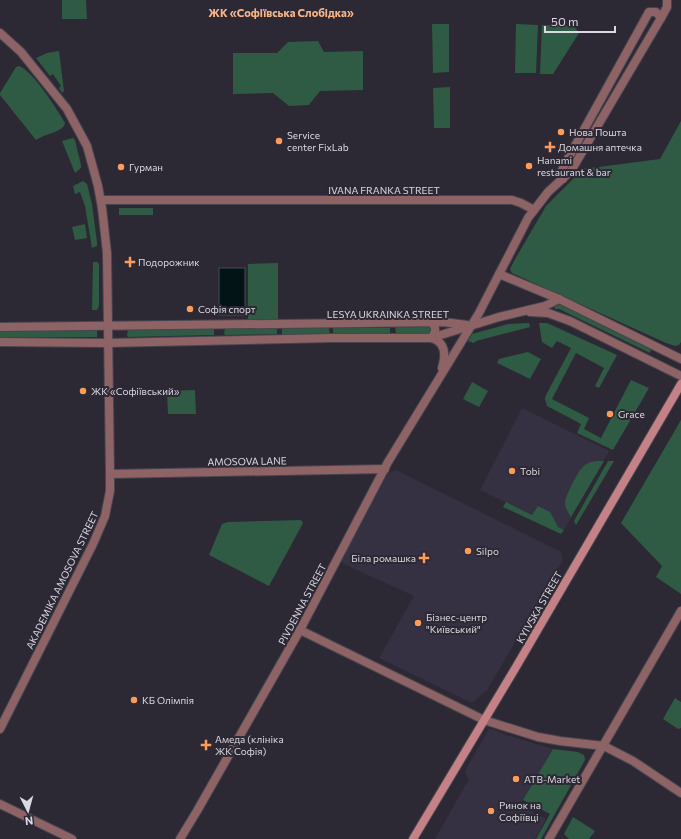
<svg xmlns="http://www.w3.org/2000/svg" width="681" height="839" font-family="Commissioner,sans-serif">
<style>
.built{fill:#363142}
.green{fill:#2f5a44}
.water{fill:#031416;stroke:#444f53}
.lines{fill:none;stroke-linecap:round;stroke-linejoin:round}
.minor-casing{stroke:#484550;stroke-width:10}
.tertiary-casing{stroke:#484550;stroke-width:10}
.secondary-casing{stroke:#484550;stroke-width:10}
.minor{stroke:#8d6365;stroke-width:8}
.tertiary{stroke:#8d6365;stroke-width:8}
.secondary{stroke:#c48186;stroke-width:8}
.poi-dot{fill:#fe9b59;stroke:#2c2934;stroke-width:1.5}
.labels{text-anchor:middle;stroke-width:4;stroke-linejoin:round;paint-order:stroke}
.poi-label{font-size:10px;fill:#dad8e0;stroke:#2c2934;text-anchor:start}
.street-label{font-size:10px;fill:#dad8e0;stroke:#2c2934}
.neighbourhood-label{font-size:11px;font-weight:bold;fill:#f9b488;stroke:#2c2934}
</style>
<rect width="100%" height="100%" fill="#2c2934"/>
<g class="built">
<path d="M522 408 609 451 564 530 480 490Z"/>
<path d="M396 470 561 552 563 560 487 690 472 703 379 658 414 596 344 564 342 560 388 473Z"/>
<path d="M489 729H492L506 735 553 749 523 800 517 803 546 819 535 839H435L469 779 467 777 465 771Z"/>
</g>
<g class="green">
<path d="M62 0H86L87 19H62Z"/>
<path d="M432 24H449V72L433 73Z"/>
<path d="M516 24 538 25 536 73H515Z"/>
<path d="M542 25 574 26 579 33 553 74H540Z"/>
<path d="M318 41 324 52 363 51V90L320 91 309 105 289 106 273 93 233 94V53H277L288 42Z"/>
<path d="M59 51 64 91 62 93 59 88 61 86 53 74 50 76 36 58 47 53Z"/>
<path d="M19 66C33 71 57 109 65 123 64 132 44 134 36 140L0 95V93L16 67Z"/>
<path d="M450 87V128H434L433 88Z"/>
<path d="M681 121V342L679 345 675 346 666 343 512 273 510 269 514 261 546 206 583 169 660 159Z"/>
<path d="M73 138 75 140 81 165V168L75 173 62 141Z"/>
<path d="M83 181 87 184 92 204 97 242V246L92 248 85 206 80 192 75 194 73 186Z"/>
<rect x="119" y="208" width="34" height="7"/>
<path d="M85 224 87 238 75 240 72 227Z"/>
<path d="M93 262H97L99 264V306L97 310H92Z"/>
<path d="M278 263V319L248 320V264Z"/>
<path d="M556 304 561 305 652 348 650 353 559 309H555L554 306Z"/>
<path d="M529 323 530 327 476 341 474 343 468 341 472 334 508 324Z"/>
<path d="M539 323H547L617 355 599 388 595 386 604 368 576 353 552 399 589 418 584 429 601 438 631 380 649 388 613 450 577 433 581 424 547 406 545 399 546 395 571 348 557 341 552 348 542 342Z"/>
<path d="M395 327H428L432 329V333L429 334H396Z"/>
<path d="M214 328V335L128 337 127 335 128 330Z"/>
<path d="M225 328H277V334L226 335 224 334Z"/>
<path d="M282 328H329L330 335H282Z"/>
<path d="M333 328H390V334L333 335Z"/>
<path d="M97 330V337H0V331Z"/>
<path d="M528 352 541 359 530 379 497 363 499 359Z"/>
<path d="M472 382 488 391 479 407 463 399Z"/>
<path d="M195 390 196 414H168L167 391Z"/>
<path d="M681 420V594L656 577 662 566 621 523Z"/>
<path d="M596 461H604L571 517C568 512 565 508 565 502 566 495 577 473 582 468 586 463 591 462 596 461Z"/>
<path d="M608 461H614L576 525 574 521Z"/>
<path d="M506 502 532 515 538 506 550 512 558 527 564 530 561 534 503 507Z"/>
<path d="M301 520 303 523 269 586 209 555 222 524 228 522Z"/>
<path d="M675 698 681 702V728L678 729 663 719Z"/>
<path d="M553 749 578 752 584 755 585 760 541 839H536L550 814 523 800Z"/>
<path d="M573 817 595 831 589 839H569L564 834Z"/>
</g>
<rect class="water" x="219" y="268" width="26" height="47"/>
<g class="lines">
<g class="minor-casing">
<g id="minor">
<path d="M0 33 21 52 67 109 87 146 98 186 102 208 107 253 110 474V491L105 516 93 544 0 729"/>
<path d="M563 179 562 170 565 164 649 12H656L661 18"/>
<path d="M101 200H512L521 203 534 210"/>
<path d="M499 274 559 299 681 359"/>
<path d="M530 312 548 313 570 321 681 376"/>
<path d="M431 322C437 328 436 332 431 338 446 342 446 355 442 368"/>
<path d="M0 327 443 322 467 325"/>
<path d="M0 342 108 343 331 338H431L499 317 545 306 559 299"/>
<path d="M110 474 385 469"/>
<path d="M300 630 484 720 538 737 560 741 604 746 633 761 681 793"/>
<path d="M180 839 197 811 300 630 388 462 479 313 528 218 548 192 571 171 661 18 667 7V0"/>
<path d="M549 839 681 611"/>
</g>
</g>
<g class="tertiary-casing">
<path id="tertiary" d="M0 804 72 839"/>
</g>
<g class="secondary-casing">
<path id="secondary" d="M413 839 516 667 681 384"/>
</g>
<use href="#minor" class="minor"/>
<use href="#tertiary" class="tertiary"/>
<use href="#secondary" class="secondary"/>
</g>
<g class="poi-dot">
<circle cx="561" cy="132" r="4"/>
<circle cx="279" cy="141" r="4"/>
<path d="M548 141h4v4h4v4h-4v4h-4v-4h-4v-4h4z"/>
<circle cx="529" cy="166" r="4"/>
<circle cx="121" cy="167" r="4"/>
<path d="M128 256h4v4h4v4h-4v4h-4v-4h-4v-4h4z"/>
<circle cx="190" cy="309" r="4"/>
<circle cx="83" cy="391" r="4"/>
<circle cx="610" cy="414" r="4"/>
<circle cx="512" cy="471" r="4"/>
<circle cx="468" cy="551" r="4"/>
<path d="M422 552h4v4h4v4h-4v4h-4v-4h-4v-4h4z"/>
<circle cx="418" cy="623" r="4"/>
<circle cx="134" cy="700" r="4"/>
<path d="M204 739h4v4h4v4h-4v4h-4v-4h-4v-4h4z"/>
<circle cx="516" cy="779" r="4"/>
<circle cx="491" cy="811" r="4"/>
</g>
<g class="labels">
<g class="poi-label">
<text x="569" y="136">Нова Пошта</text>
<text x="287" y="139">Service<tspan x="287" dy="12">center FixLab</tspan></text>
<text x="558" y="151">Домашня аптечка</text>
<text x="537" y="164">Hanami<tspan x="537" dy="12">restaurant &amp; bar</tspan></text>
<text x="129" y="171">Гурман</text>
<text x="138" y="266">Подорожник</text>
<text x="198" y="313">Софія спорт</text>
<text x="91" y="395">ЖК «Софіївський»</text>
<text x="618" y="418">Grace</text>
<text x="520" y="475">Tobi</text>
<text x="476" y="555">Silpo</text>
<text x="416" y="562" text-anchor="end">Біла ромашка</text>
<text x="426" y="621">Бізнес-центр<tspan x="426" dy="12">"Київський"</tspan></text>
<text x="142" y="704">КБ Олімпія</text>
<text x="215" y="743">Амеда (клініка<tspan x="215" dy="12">ЖК Софія)</tspan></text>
<text x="524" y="783">ATB-Market</text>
<text x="499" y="809">Ринок на<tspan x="499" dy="12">Софіївці</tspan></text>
</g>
<g class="street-label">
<text x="384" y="194">IVANA FRANKA STREET</text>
<text x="388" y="318">LESYA UKRAINKA STREET</text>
<text transform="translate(247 461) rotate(-1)" y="4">AMOSOVA LANE</text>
<text transform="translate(62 580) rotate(-64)" y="4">AKADEMIKA AMOSOVA STREET</text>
<text transform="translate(302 604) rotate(-62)" y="4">PIVDENNA STREET</text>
<text transform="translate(539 607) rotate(-60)" y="4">KYIVSKA STREET</text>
</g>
<g class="neighbourhood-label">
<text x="281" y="17">ЖК «Софіївська Слобідка»</text>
</g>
</g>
<g transform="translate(28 811) rotate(174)" stroke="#2c2934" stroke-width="3" paint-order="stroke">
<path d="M0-3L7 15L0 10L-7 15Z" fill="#dad8e0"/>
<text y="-6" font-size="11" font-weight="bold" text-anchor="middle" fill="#dad8e0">N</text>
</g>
<path d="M545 26v6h70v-6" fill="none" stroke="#dad8e0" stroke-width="2"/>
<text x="551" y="26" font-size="12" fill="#dad8e0" stroke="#2c2934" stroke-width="3" paint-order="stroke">50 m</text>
</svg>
